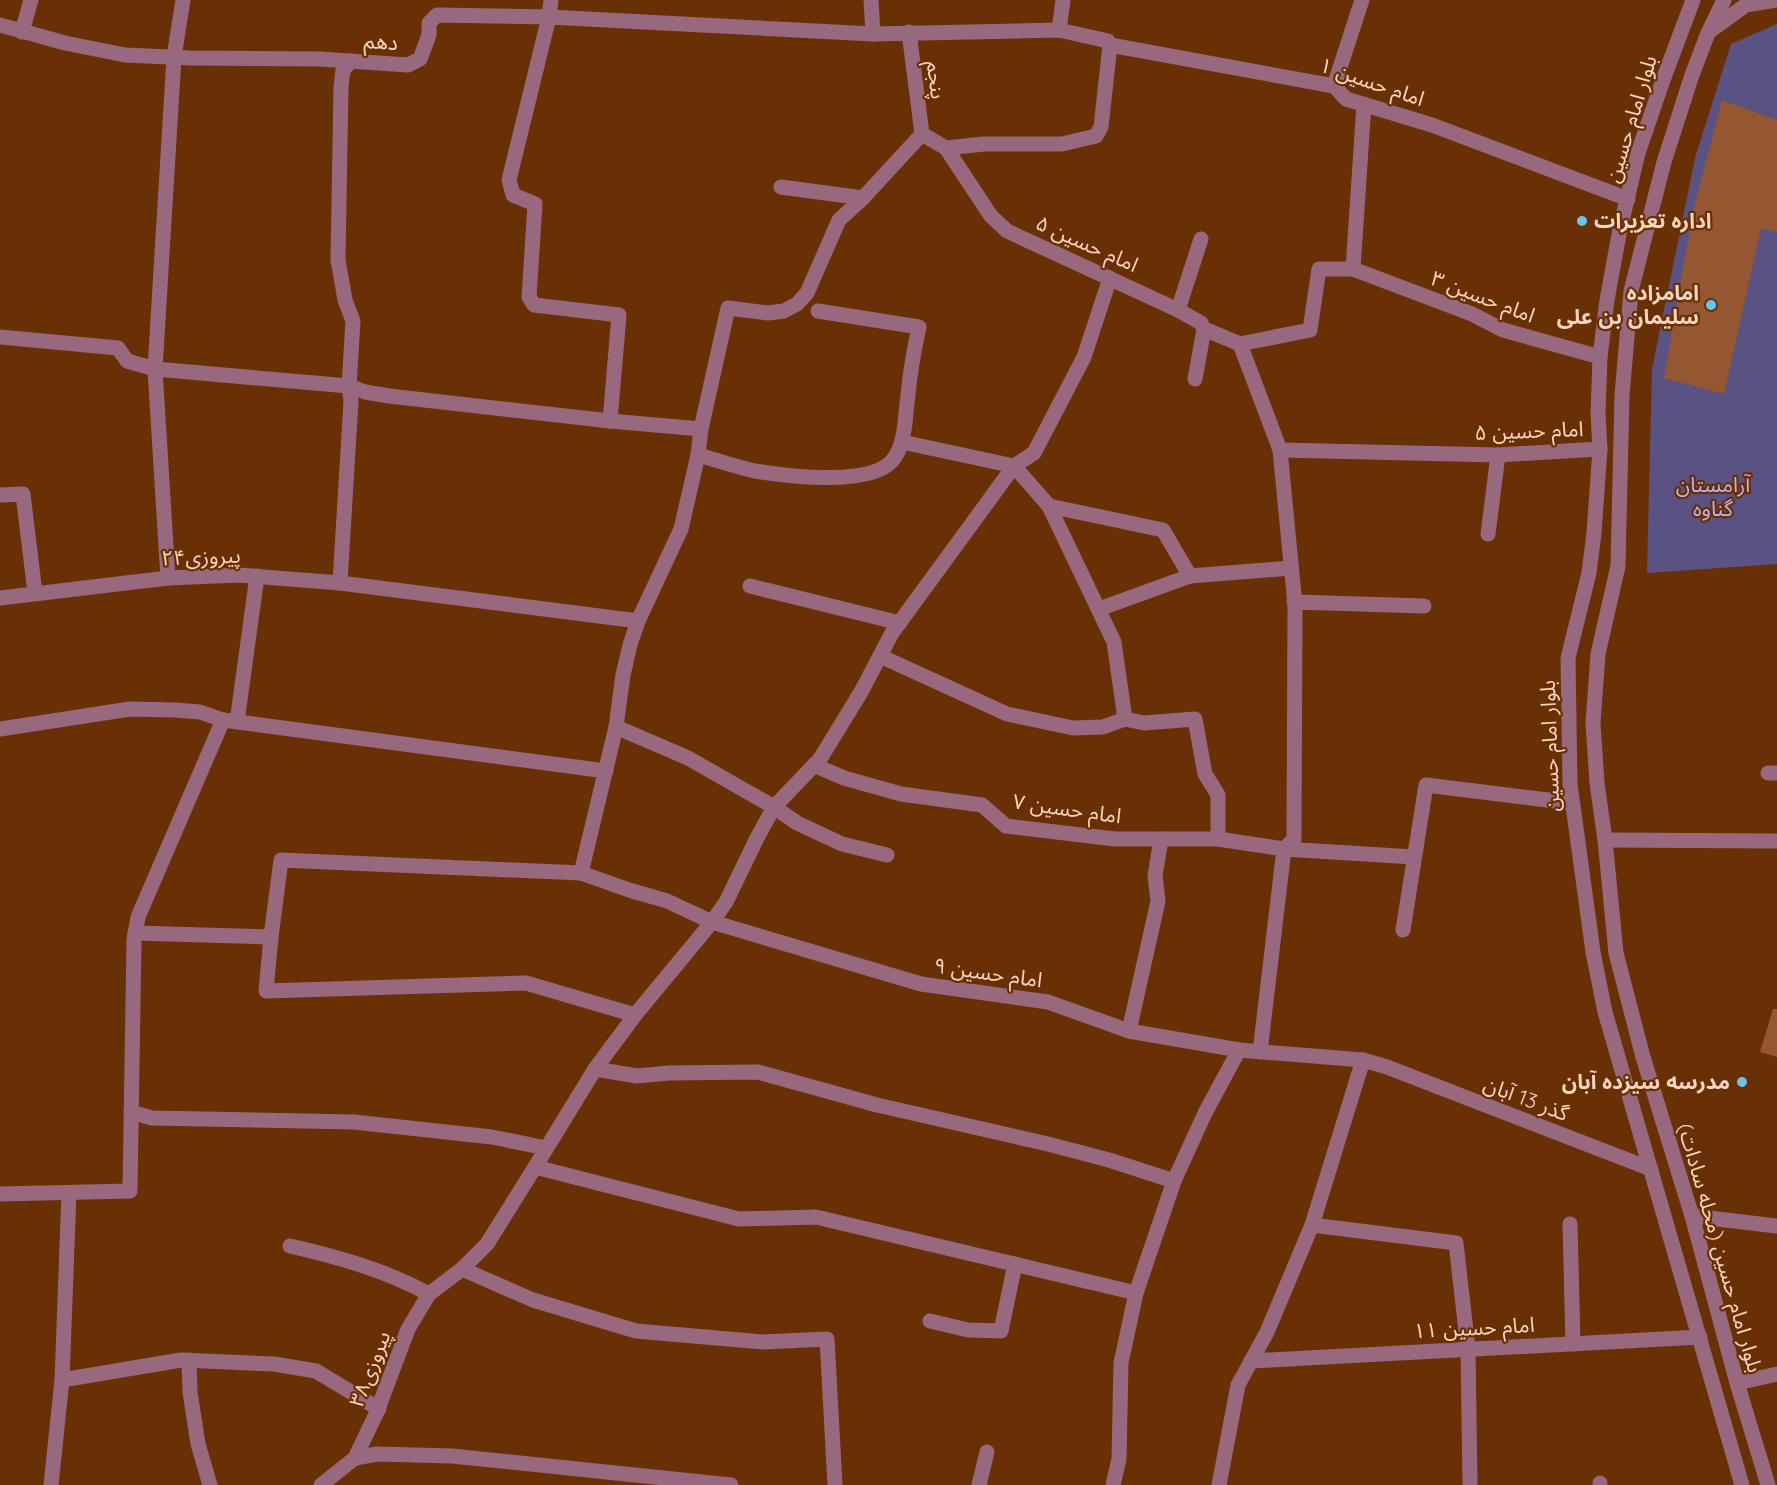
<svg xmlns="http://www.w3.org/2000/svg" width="1777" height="1485" font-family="Quicksand,'Noto Sans Arabic',sans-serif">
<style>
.green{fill:#5a5283}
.building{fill:#955732}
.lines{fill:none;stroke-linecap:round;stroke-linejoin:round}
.minor{stroke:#98687e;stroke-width:15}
.poi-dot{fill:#66c4ef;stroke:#6a3005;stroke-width:2}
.labels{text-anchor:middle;stroke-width:4.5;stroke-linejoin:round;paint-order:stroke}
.street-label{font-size:21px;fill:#f8d4c1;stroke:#6a3005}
.poi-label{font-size:21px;font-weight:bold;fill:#f8d4c1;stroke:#6a3005;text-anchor:end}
.park-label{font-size:21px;fill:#bdb3fa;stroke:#6a3005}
</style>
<rect width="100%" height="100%" fill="#6a3005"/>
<path class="green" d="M1777 24V564L1647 573 1652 369 1695 158 1731 44Z"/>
<g class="building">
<path d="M1722 100 1777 120V232L1761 228 1724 394 1664 378 1693 211Z"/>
<path d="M1773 1009H1777V1057L1760 1052Z"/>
</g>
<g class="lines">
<g class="minor">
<path d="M551 0 549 17 509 180 513 195 535 204 529 297 534 305 619 315 610 421"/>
<path d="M871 0 873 34"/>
<path d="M1693 0 1663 80 1638 153 1620 229 1607 300 1600 357 1598 414 1600 449 1594 533 1589 573 1568 658 1570 784 1593 952 1605 1012 1742 1485"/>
<path d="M1724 0 1708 33 1692 75 1664 162 1631 291 1622 395 1618 566 1598 654 1593 723 1597 783 1605 840 1616 953 1643 1057 1692 1216 1737 1383 1768 1485"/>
<path d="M0 25 65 43 125 55 190 58 320 59 408 65 420 59 429 35V23L437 15 549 17 873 34 1059 30 1108 41 1110 45 1334 86 1346 99 1432 125 1628 199"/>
<path d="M1059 30 1063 0"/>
<path d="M1710 31 1746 5 1777 0"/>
<path d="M22 32 31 0"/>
<path d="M909 32 922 134"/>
<path d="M1334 86 1362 0"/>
<path d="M922 134 946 148 984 144H1062L1096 136 1101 127 1110 45"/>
<path d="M946 148 991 216 1007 231 1178 310 1201 323 1204 329 1240 344"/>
<path d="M781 187 863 198"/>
<path d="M1353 269 1472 314 1503 330 1600 357"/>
<path d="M1110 278 1084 357 1034 453 1014 466 1049 506 1114 642 1125 719"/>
<path d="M1178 310 1201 239"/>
<path d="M0 337 118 348 127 361 155 369 349 386 365 392 389 396 610 421 701 429"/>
<path d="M1195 379 1204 329"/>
<path d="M1280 450 1498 455 1600 449"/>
<path d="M698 455C717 460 736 467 755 471 786 476 877 488 895 457 906 440 905 415 908 395 910 372 914 350 919 327L818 311"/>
<path d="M0 495 23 494 35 593"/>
<path d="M1049 506 1163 530 1190 576"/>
<path d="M1488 534 1498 455"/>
<path d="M168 578 155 369 174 57 183 0"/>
<path d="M340 583 351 401 349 386 353 321 345 300 338 260 341 87 343 70 351 61"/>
<path d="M750 586 900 623"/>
<path d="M0 598 168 578 239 575 340 583 638 621"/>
<path d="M1294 602 1424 606"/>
<path d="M1099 609 1190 576 1291 568"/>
<path d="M880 656 1007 714 1073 728 1103 727 1125 719 1144 723 1195 719 1205 774 1218 795V839"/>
<path d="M237 722 257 576"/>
<path d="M616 727 688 758 774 807 797 823 842 844 887 855"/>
<path d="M0 729 130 709 175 710 200 712 223 720"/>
<path d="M814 765 844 778 901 794 982 805 1006 826 1115 839H1218L1284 849 1414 857"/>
<path d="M1768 773H1777"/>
<path d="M1605 840 1777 841"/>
<path d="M581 873 616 727 623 675 630 645 638 621 681 529 698 455 701 429 728 308 768 313 784 311 797 304 807 293 839 220 863 198 922 134"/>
<path d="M1403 930 1426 785 1572 803"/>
<path d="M135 933 271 937 281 860 581 873 629 890 667 901 712 922 921 984 1048 1002 1129 1031 1239 1050 1363 1060 1387 1067 1651 1169"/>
<path d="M271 937 266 991 526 983 635 1015"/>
<path d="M1129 1031 1158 901 1155 876 1161 839"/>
<path d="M1260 1052 1284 849 1294 839 1295 605 1280 450 1240 344 1310 330 1319 269H1353L1364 104"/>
<path d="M595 1069 637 1076 669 1073 758 1072 877 1105 1048 1144 1109 1160 1174 1181"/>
<path d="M131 1112 152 1118 354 1122 492 1137 546 1148"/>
<path d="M535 1167 595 1069 635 1015 712 922 726 902 757 838 774 807 820 759 861 692 892 633 1014 466 902 442"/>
<path d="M0 1194 130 1191 134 940 138 917 223 720 606 771"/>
<path d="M1692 1216 1777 1226"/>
<path d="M1570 1224 1573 1344"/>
<path d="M1312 1225 1456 1243 1468 1349 1470 1485"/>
<path d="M290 1246C338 1257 385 1270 429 1294"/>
<path d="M462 1269 533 1300 636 1331 763 1342 827 1339 835 1485"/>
<path d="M930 1321 968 1330 1001 1331 1015 1264"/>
<path d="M189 1360 190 1392 198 1444 210 1485"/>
<path d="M1251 1361 1700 1337"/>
<path d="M62 1380 69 1193"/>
<path d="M1737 1383 1777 1374"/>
<path d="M355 1458 377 1454 452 1456 731 1485"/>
<path d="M1600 1483V1485"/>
<path d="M51 1485 62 1380 181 1360 274 1364 316 1371 379 1409"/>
<path d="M321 1485 355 1458 376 1414 408 1329 429 1294 462 1269 487 1244 535 1167 739 1219 816 1217 1136 1293"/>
<path d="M979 1485 987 1452"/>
<path d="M1113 1485 1119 1459 1121 1363 1136 1293 1174 1181 1205 1113 1239 1050"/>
<path d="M1219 1485 1238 1385 1267 1332 1312 1225 1363 1060"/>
</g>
</g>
<g class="poi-dot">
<circle cx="1582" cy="221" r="6"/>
<circle cx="1711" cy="305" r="6"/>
<circle cx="1742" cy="1082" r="6"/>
</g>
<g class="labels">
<g class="street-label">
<text transform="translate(381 42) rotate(4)" y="7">دهم</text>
<text transform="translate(936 80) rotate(83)" y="7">پنجم</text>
<text transform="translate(1372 82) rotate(19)" y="7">امام حسین ۱</text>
<text transform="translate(1631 119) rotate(-73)" y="7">بلوار امام حسین</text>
<text transform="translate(1087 244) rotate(24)" y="7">امام حسین ۵</text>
<text transform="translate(1483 297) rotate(21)" y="7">امام حسین ۳</text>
<text transform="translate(1529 431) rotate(-2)" y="7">امام حسین ۵</text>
<text transform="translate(201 557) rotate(-2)" y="7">پیروزی۲۴</text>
<text transform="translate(1550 746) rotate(-92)" y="7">بلوار امام حسین</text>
<text transform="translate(1067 809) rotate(8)" y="7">امام حسین ۷</text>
<text transform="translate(988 973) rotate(8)" y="7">امام حسین ۹</text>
<text transform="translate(1526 1099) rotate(21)" y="7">گذر 13 آبان</text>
<text transform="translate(1720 1248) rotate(74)" y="7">بلوار امام حسین (محله سادات)</text>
<text transform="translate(1474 1328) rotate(-3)" y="7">امام حسین ۱۱</text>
<text transform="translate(370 1369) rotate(-69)" y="7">پیروزی۳۸</text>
</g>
<g class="poi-label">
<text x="1594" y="228" text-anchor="start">اداره تعزیرات</text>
<text x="1699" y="300">امامزاده<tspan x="1699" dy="24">سلیمان بن علی</tspan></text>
<text x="1730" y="1089">مدرسه سیزده آبان</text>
</g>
<g class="park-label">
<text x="1713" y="492">آرامستان<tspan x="1713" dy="24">گناوه</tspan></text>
</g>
</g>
</svg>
